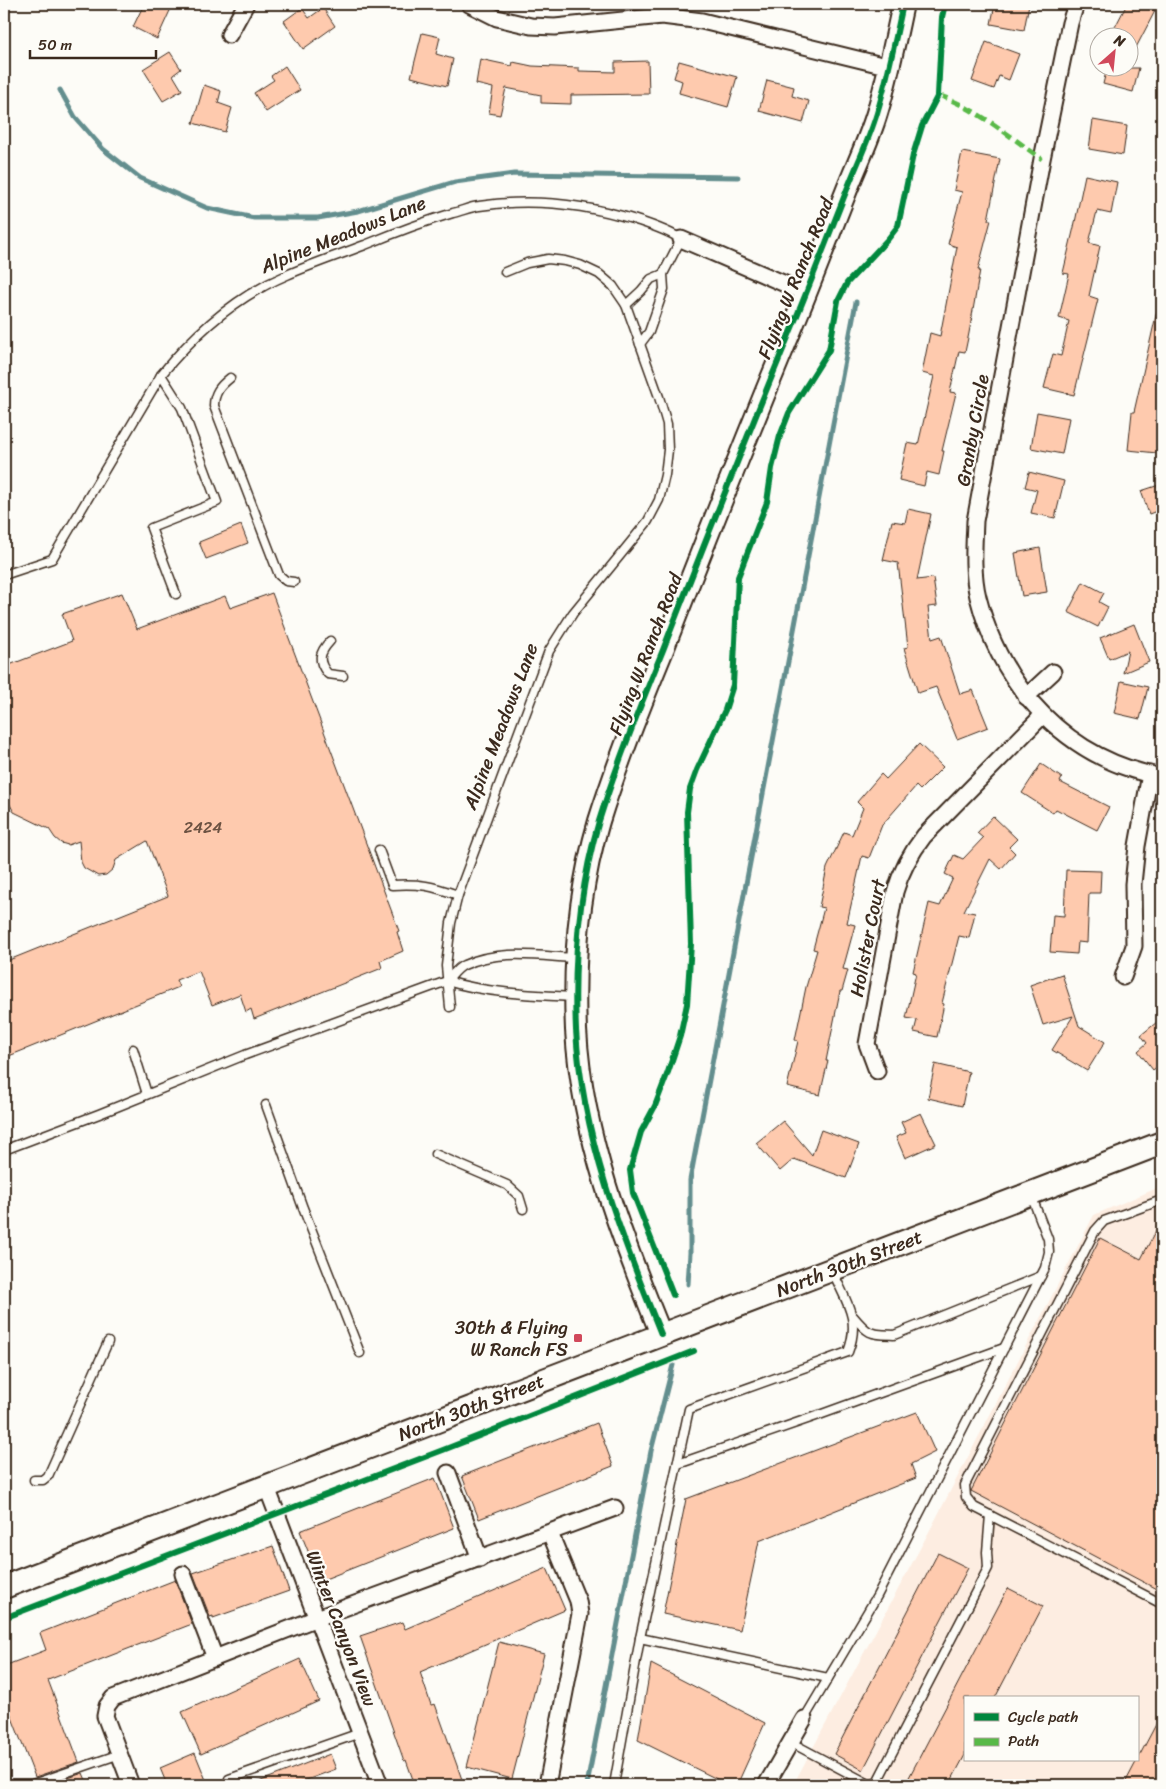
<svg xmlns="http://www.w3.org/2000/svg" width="1166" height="1789" font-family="Sriracha,sans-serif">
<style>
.built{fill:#fdede1;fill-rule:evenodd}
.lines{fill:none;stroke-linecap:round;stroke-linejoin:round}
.stream{stroke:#648e8e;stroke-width:5}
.building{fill:#fecaae;stroke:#3b2a1e}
.lane-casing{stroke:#3b2a1e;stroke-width:11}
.street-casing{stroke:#3b2a1e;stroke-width:19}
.secondary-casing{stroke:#3b2a1e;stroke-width:24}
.primary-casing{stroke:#3b2a1e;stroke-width:26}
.lane{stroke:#fdfcf7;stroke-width:8}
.street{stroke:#fdfcf7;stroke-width:15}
.secondary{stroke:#fdfcf7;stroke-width:20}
.primary{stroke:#fdfcf7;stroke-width:22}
.quiet{stroke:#58b947;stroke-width:5;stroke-dasharray:10 5;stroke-linecap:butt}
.cycleway-casing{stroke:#fdfcf7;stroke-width:9}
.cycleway{stroke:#00873e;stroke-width:6}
.poi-dot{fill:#d1495b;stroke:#fdfcf7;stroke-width:2}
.labels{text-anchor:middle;stroke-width:4.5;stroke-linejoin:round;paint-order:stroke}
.number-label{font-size:16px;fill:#6c5242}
.street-label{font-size:19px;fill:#3b2a1e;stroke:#fdfcf7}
.poi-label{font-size:19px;fill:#3b2a1e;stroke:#fdfcf7;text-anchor:end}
</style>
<rect width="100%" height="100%" fill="#fdfcf7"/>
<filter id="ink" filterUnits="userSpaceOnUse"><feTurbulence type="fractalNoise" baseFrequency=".02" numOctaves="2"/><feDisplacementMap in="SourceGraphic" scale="10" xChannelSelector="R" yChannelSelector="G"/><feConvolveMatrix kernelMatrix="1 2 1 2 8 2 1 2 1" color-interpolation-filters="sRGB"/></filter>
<g filter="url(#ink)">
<path class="built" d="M1162 1186V1785H793L931 1528 1094 1215ZM965 1698H1137V1760H965Z"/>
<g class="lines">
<g class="stream">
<path d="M60 90 75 117 103 149 140 178 207 208 254 218H318L358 211 455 182 514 174 738 177"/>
<path d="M688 1284 690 1253V1180L856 302"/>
<path d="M587 1785 651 1451 673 1365"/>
</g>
</g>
<g class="building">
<path d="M144 4H173L157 39 133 27Z"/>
<path d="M995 4H1029L1024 30 991 24Z"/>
<path d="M1127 4H1150L1148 7 1155 11 1128 63V37L1114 29Z"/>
<path d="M302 8 309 18 323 8 335 26 303 49 284 21Z"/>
<path d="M422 33 440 37 436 54 453 59 447 86 411 77Z"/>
<path d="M986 42 1019 54 1009 80 999 76 994 89 972 81Z"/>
<path d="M170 52 181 69 173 75 182 90 163 101 143 69Z"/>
<path d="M480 59 512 66 513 62 532 66 579 68V71L615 72V62L648 61 649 94 571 95V104L541 103V95L506 88 500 115 489 113 493 88 476 84Z"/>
<path d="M679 61 737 77 728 107 679 93 682 81 674 78Z"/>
<path d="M285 66 300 90 266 112 254 93 274 80 271 76Z"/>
<path d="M1107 68H1139L1133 92 1103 84Z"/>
<path d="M767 80 794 87 792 96 809 101 803 123 759 111Z"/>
<path d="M204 85 221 91 218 103 232 108 225 132 193 123Z"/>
<path d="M1093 120 1127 126 1123 155 1089 149Z"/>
<path d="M962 152 1000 159 988 220H991L978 270H980L969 333 965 352 959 351 950 392 956 393 942 451H944L939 475 927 472 924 486 899 480 907 443 918 445 934 376 922 373 930 333 940 336 957 247 948 244 962 192 954 190Z"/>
<path d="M1085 175 1117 182 1111 214 1097 211 1089 243 1100 246 1089 296 1098 299 1074 395 1044 388 1053 354 1061 356 1069 321 1059 318 1069 274 1063 273 1074 227Z"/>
<path d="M1157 311 1162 312V439L1158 438 1157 453 1128 450 1132 412H1134Z"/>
<path d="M1037 412 1069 418 1062 454 1031 448Z"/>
<path d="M1029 472 1064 481 1055 518 1031 513 1037 490 1025 487Z"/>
<path d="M1162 484V509L1149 514 1141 491Z"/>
<path d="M908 509 931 514 917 580 933 578 937 606 928 607 932 639 941 636 960 694 973 690 988 727 957 739 936 687 918 693 904 648 908 647 898 563 883 560 892 521 905 523Z"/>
<path d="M241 525 248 543 206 559 199 542Z"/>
<path d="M1040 548 1047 592 1022 596 1015 553Z"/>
<path d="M1083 582 1104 593 1099 602 1108 607 1098 627 1068 612Z"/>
<path d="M122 593 137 629 225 596 230 608 272 593 399 931 397 932 403 951 380 961 382 968 254 1019 251 1009 246 1012 240 994 212 1005 199 971 176 980 179 987 4 1058V962L168 896 147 841 116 860 113 869 106 875 98 876 84 868 81 862 79 841 68 845 61 843 55 838 49 829 14 812 4 794V667L72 641 62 614Z"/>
<path d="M1134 624 1149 662 1123 673 1128 651 1109 659 1100 638Z"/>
<path d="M1121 681 1148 687 1140 719 1114 713Z"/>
<path d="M919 744 943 767 920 790 916 786 882 825 869 858 862 856 847 923 855 925 843 969 848 970 842 991H840L826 1061H828L820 1095 787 1087 798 1041 795 1040 806 987 817 950 813 949 824 908 819 907 827 868 844 832 852 835 863 808 857 802 881 774 886 779Z"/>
<path d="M1041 764 1062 778 1060 782 1109 807 1097 830 1056 809 1053 813 1022 793Z"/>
<path d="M993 816 1017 839 1009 847 1015 853 1001 869 990 859 964 911 975 913 969 938 959 936 942 1003 944 1004 937 1037 914 1032 917 1020 906 1018 916 973 913 972 929 903 940 906 953 878 945 874 954 855 963 859 983 838 977 833Z"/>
<path d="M1066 870 1101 871 1100 893H1089L1087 943 1078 942 1077 954 1050 952 1053 915 1064 916Z"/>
<path d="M1062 974 1079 1026 1105 1042 1087 1071 1052 1050 1073 1016 1043 1025 1030 985Z"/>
<path d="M1162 1018V1063L1153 1070 1138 1051 1147 1043 1141 1035Z"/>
<path d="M935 1064 969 1072 962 1106 928 1098Z"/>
<path d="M921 1113 936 1144 905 1158 896 1137 906 1133 901 1122Z"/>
<path d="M783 1121 812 1155 821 1130 859 1144 846 1178 794 1159 780 1171 756 1143Z"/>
<path d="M1162 1219V1592L971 1491 1100 1238 1141 1259Z"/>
<path d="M917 1412 935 1452 911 1464 916 1478 759 1541 740 1630 663 1614 686 1499Z"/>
<path d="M597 1423 613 1466 479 1519 462 1476Z"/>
<path d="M435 1478 454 1528 320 1581 300 1531Z"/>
<path d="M273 1546 289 1591 213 1618V1616L210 1617 193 1573Z"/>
<path d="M938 1553 968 1568 863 1770 834 1754Z"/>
<path d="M547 1568 565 1610 420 1672 431 1705 435 1704 464 1785H415L406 1760 404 1761 360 1636 402 1622 405 1629Z"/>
<path d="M175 1580 192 1624 48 1680 79 1762 35 1777 4 1697V1666L46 1650 40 1633Z"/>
<path d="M1008 1588 1043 1606 995 1698H965V1755L949 1785H905Z"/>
<path d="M499 1642 544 1654 512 1779 467 1767Z"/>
<path d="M300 1659 319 1701 201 1754 182 1712Z"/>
<path d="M651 1664 765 1723 737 1785H729L638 1740Z"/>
<path d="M1162 1713V1785H1124Z"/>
<path d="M195 1753 208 1785H167L160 1768Z"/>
<path d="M330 1754 336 1769 293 1785H251Z"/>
<path d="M83 1773 88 1785H47Z"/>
</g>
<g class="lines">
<g class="lane-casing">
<g id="lane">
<path d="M626 305 641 291 651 279 663 274"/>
<path d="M161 375 182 408 217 502 151 528 176 594"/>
<path d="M230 378C220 386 214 393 214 406L279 575 286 581 294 582"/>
<path d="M4 575 52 559 161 375C195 333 237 296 287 275 312 264 339 255 365 245 394 233 423 222 453 213 462 211 470 207 479 206 532 198 585 204 636 220 651 225 667 230 681 239L663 274 664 289 649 332 640 344"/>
<path d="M330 641C319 653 317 661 328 674L343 676"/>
<path d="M379 850 392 885C420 883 432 886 458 895"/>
<path d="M447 981C485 993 534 995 574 997"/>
<path d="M450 1007 446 966 451 923 458 895 549 651 573 613 648 521 659 500 665 475 668 450 667 424 659 397 626 305 613 286 599 274 580 265 565 261 548 259 527 263 505 272"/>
<path d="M133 1049 147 1094"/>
<path d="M266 1105 303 1208 360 1353"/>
<path d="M4 1150 99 1114 245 1055 447 981C452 976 457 968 464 965 498 949 538 956 575 958"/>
<path d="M435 1154 507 1185 519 1196 523 1209"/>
<path d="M1162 1200 1104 1221 1095 1231 965 1485 966 1497 974 1507 1162 1604"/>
<path d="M853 1316C869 1335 870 1334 894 1335L1041 1276"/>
<path d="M678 1464 822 1414 1004 1348"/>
<path d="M34 1480H43L48 1476 108 1342"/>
<path d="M640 1638 828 1678"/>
<path d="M804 1719 877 1596 1045 1268 1049 1252 1048 1239 1031 1195"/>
<path d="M790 1742 871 1785 877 1782 988 1568 987 1552 990 1515"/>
<path d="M229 1779 360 1733"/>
<path d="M33 1784 120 1754"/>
<path d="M614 1785 640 1638 689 1409 848 1352C861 1319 846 1302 833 1272"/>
</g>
</g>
<g class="street-casing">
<g id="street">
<path d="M469 4 497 18 531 26 555 27 662 16 702 21 890 67"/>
<path d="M1076 4 1070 23 1042 159 975 521C974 546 972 573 978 597 1001 688 1068 760 1162 777"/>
<path d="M229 35 246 4"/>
<path d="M681 239 806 293"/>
<path d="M1026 697 1053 672"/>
<path d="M1123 977 1134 946 1133 884 1137 846 1150 774"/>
<path d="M877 1071 867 1044 895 892C901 871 910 854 924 836L1043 715"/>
<path d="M448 1473 480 1559"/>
<path d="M266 1485 380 1785"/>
<path d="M183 1574 215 1658"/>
<path d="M131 1785 105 1716 107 1706 113 1698 317 1618 615 1508"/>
<path d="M547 1785 580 1614 578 1601 550 1533"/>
<path d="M766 1785 804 1719"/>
</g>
</g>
<g class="secondary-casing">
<path id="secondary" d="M661 1334C621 1236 582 1137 576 1030 573 960 579 889 599 821 617 763 640 706 663 650 703 547 744 444 786 342 807 293 826 242 846 192 856 166 869 140 877 113 888 77 895 41 903 4"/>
</g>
<g class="primary-casing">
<path id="primary" d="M4 1587 1162 1143"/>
</g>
<use href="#lane" class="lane"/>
<use href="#street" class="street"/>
<use href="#secondary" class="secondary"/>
<use href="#primary" class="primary"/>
<g class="quiet">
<path d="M938 95C976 108 1009 136 1042 159"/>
<path d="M4 1770 9 1785"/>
</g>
<g class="cycleway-casing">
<g id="cycleway">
<path d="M673 1295 633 1193 630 1170 641 1132 655 1106 668 1072 680 1036 687 1004 691 944 687 812 690 789 697 770 725 710 733 685 738 577 767 502 772 468 780 436 789 413 829 350 838 301 847 283 888 239 898 226 913 155 922 126 938 95 942 17 945 4"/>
<path d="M661 1334C621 1236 582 1137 576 1030 573 960 579 889 599 821 617 763 640 706 663 650 703 547 744 444 786 342 807 293 826 242 846 192 856 166 869 140 877 113 888 77 895 41 903 4"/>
<path d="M4 1618 443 1450 694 1351"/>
</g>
</g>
<use href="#cycleway" class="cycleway"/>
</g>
</g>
<rect class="poi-dot" x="573" y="1333" width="10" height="10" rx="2.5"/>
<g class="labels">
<g class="number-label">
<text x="203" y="833">2424</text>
</g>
<g class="street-label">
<text transform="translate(343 234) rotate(-22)" y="7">Alpine Meadows Lane</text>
<text transform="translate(795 278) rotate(-68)" y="7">Flying W Ranch Road</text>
<text transform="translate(972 430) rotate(-80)" y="7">Granby Circle</text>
<text transform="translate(645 654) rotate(-69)" y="7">Flying W Ranch Road</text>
<text transform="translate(500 726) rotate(-69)" y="7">Alpine Meadows Lane</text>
<text transform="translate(867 938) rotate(-79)" y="7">Holister Court</text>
<text transform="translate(849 1263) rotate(-21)" y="7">North 30th Street</text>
<text transform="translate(471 1407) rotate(-21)" y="7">North 30th Street</text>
<text transform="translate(342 1628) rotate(69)" y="7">Winter Canyon View</text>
</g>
<g class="poi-label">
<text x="568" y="1334">30th &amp; Flying<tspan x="568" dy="22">W Ranch FS</tspan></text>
</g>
</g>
<rect width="1166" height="1789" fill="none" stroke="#fdfcf7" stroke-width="20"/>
<rect x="10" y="10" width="1146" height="1769" fill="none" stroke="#3b2a1e" stroke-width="2" filter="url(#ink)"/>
<rect x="964" y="1696" width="175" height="65" fill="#fdfcf7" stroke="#afa8a0"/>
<rect x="974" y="1713" width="25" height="8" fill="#00873e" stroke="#afa8a0"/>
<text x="1008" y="1722" font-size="15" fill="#3b2a1e">Cycle path</text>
<rect x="974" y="1738" width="25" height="8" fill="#58b947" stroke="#afa8a0"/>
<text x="1008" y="1746" font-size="15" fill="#3b2a1e">Path</text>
<g transform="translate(1114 52) rotate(27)"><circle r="24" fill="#fdfcf7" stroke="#afa8a0"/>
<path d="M0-4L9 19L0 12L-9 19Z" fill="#d1495b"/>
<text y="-8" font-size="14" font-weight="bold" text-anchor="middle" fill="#3b2a1e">N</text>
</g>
<path d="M30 50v8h126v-8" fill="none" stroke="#3b2a1e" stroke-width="2.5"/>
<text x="38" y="50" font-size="15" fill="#3b2a1e" stroke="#fdfcf7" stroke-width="4" paint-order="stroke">50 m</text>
</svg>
